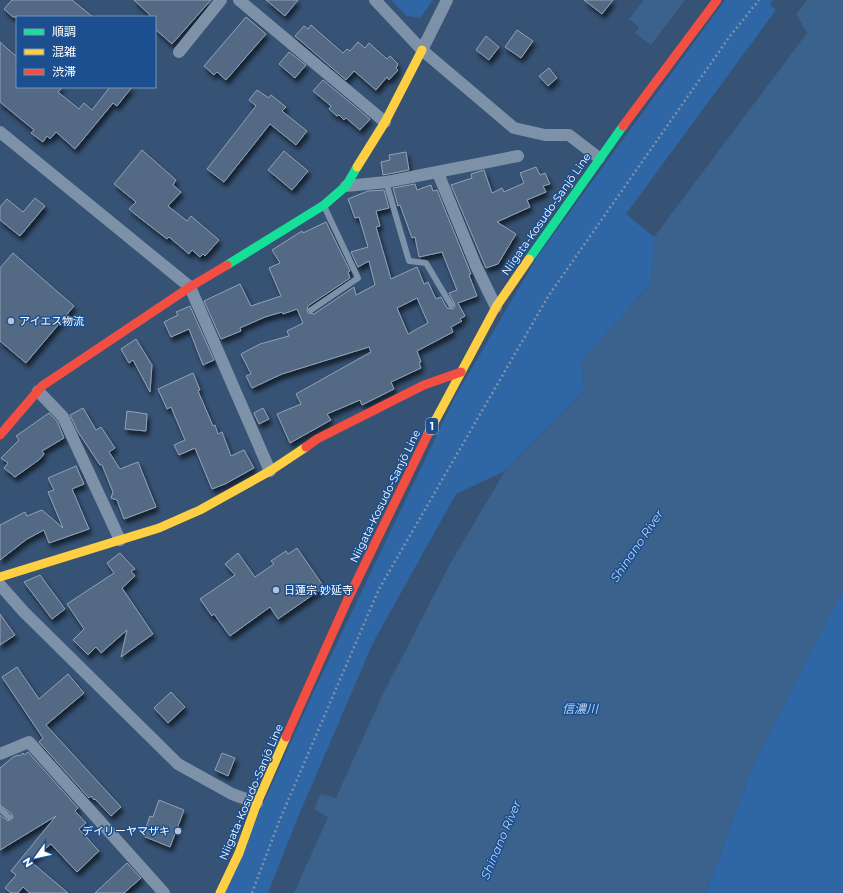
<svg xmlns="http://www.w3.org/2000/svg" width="843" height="893" font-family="Montserrat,'Noto Sans JP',sans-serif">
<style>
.green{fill:#2f66a5}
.water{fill:#3b618d}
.building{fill:#526984;stroke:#92a2b6;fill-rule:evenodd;filter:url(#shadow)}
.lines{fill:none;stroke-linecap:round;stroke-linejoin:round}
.path{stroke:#7d92a8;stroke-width:2.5;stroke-dasharray:2 3;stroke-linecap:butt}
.lane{stroke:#7d92a8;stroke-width:6}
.street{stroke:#7d92a8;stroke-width:12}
.fast{stroke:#16e098;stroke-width:9}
.slow{stroke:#ffcf43;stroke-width:9}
.jam{stroke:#f24e42;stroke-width:9}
.poi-dot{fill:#b9c2ce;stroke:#1b4f8f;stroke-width:1.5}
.labels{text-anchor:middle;stroke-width:3;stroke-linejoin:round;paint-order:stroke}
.shield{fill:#1b4f8f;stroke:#bbcadd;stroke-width:1}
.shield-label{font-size:10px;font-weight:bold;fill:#fff}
.street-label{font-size:11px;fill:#fff;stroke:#1b4f8f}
.poi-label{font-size:11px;fill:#fff;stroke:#1b4f8f;text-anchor:start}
.water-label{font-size:12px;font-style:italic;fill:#b5d3f5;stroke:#1b4f8f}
</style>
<defs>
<filter id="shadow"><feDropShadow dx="2.5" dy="4.5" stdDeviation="2" flood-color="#0009"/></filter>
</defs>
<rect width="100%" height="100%" fill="#365274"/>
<g class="green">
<path d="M391 0H433L420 18 407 16Z"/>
<path d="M725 0H773L770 4 776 10 626 214 654 237 652 282 581 362 585 390 505 471 456 494 373 643 298 817 268 893H223L313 693 455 397 537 257Z"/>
<path d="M843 590V893H706L752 768Z"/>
</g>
<g class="water">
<path d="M644 0H685L651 45 635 33 639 27 629 19Z"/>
<path d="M807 0H843V590L752 768 706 893H294L328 817 314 809 321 794 336 798 381 698 450 564 505 471 585 390 581 362 652 282 654 237 807 33 796 14Z"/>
</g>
<g class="building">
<path d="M12 0H72L93 17H13L4 9Z"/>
<path d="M134 0H211L172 44 155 29V17H152Z"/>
<path d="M266 0H298L285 16Z"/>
<path d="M584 0H613L602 14Z"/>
<path d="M246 17 266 34 226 80 217 72 214 75 204 66Z"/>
<path d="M311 25 343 53 347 49 350 51 358 42 365 48 369 43 387 59 390 56 398 64 396 68 398 70 389 80 387 77 376 90 354 71 346 80 295 36 304 26 308 29Z"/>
<path d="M517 30 533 41 521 58 505 47Z"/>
<path d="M486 36 499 47 489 60 476 50Z"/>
<path d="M0 42 17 57V87H63L58 92 79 109 84 103 92 110 110 87H132L117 106 113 103 75 149 56 132 50 139 47 136 43 142 31 133 34 130 0 102Z"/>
<path d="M289 52 306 65 295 78 279 64Z"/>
<path d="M549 68 557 78 548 86 539 76Z"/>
<path d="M323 80 370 119 360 130 346 118 344 120 339 115 337 116 329 109 331 106 313 91Z"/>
<path d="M257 90 269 98 271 95 286 107 282 111 307 131 296 145 270 124 224 182 207 169 256 106 249 100Z"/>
<path d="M142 150 176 180 173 185 181 192 168 206 187 221 191 216 219 240 205 256 203 254 200 257 192 250 189 254 169 237 167 239 136 215 129 209 136 202 114 184Z"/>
<path d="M284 151 308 171 292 190 268 170Z"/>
<path d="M406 152 409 170 383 175 381 162 390 160 389 155Z"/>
<path d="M536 167 540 175 545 173 550 184 543 186 546 192 527 200 530 207 497 222 516 234 498 264 486 268 451 185 472 178 471 174 484 170 492 193 502 188 504 192 524 183 520 173Z"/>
<path d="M415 184 417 190 431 185 433 191 437 190 471 274 469 275 477 296 458 303 465 316 460 319 462 321 451 327 453 332 417 351 421 362 419 363 421 368 391 382 394 389 362 405 360 400 327 414 331 420 290 443 277 414 301 404 296 394 371 352 369 347 282 374 252 388 246 376 251 374 241 354 260 344 289 336 287 331 303 323 297 309 283 314 282 312 265 317 240 328 241 331 221 339 204 301 240 284 251 306 281 296 269 268 280 263 272 250 302 231 303 233 326 222 350 271 348 272 350 278 308 306 307 310 308 313 314 314 354 287 356 295 375 285 369 261 358 267 351 252 368 247 359 217 355 218 348 199 368 191 384 190 389 208 376 211 380 226 376 227 391 279 417 267 424 284 428 282 436 299 441 297 447 308 453 309 455 305 449 293 457 290 442 252 419 257 415 237 412 238 400 205 398 206 393 188ZM417 298 428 323 408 334 397 308Z"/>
<path d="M35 198 45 206 20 236 0 220V207L7 199 23 212Z"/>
<path d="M13 253 74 306 26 363 0 341V268Z"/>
<path d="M190 306 214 360 203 365 189 329 171 337 164 322 178 315 176 312Z"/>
<path d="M136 339 152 365 150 392 133 360 129 363 121 349Z"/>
<path d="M193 373 200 390 198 391 213 426 215 425 218 434 222 432 231 456 244 450 254 468 225 484 212 489 195 448 179 455 174 445 185 440 171 407 167 409 158 389Z"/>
<path d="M83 408 96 430 101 427 115 448 109 452 120 469 138 462 156 507 124 519 117 500 111 498 113 492 102 465H100L78 432 70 415Z"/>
<path d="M263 408 269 419 259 424 254 413Z"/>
<path d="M127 411 147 414 146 431 125 429Z"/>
<path d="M49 413 57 421 64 438 42 451 44 454 40 459 15 477 4 468 8 463 1 458 19 440 16 436Z"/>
<path d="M76 466 84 484 72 489 89 529 49 543 44 530 27 539 0 560V525L25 512 27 516 42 510 63 528 48 492 54 490 48 478Z"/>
<path d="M297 548 324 587 278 619 270 607 230 636 214 614 212 616 200 599 235 575 225 564 238 553 255 577 274 564 271 561 286 551 288 554Z"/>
<path d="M120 553 135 569 131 571 135 576 122 588 153 634 121 657 127 630 101 653 96 647 88 655 73 640 84 629 67 604 114 573 107 563Z"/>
<path d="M40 575 65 609 52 619 24 582Z"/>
<path d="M0 614 15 635 0 645Z"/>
<path d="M17 667 39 699 68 674 84 693 46 725 121 807 111 816 95 799 94 800 91 796 89 798 39 742 43 738 2 677Z"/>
<path d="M171 692 185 707 168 723 154 708Z"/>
<path d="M28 752 78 808 75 811 86 823 79 829 99 851 77 872 51 844 30 861 68 893H30L23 887 18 893H11L5 888 16 875 11 871 56 816 0 850V815L8 821 13 818 12 814 0 805V768L13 757 18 755 19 756 23 753 24 755Z"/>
<path d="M222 753 235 758 228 776 215 770Z"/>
<path d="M159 800 184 810 170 847 143 836 150 816 153 817Z"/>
<path d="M127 863 141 878 124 893H95Z"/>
</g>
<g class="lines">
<path class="path" d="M252 893 280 819 379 589 549 295 730 36 759 0"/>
<g class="lane">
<path d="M386 182 409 261 426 263 451 305"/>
<path d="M311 310 358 278 324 206"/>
<path d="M0 809 9 817"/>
</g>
<g class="street">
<path d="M239 0 385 122"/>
<path d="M375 0 422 50 514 128 545 135H569L599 158"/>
<path d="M422 50 447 0"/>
<path d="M179 52 221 0"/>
<path d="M0 132 190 287 270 471"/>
<path d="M438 173 476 266 496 307"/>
<path d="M346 186 386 182 518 156"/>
<path d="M38 391 63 417 120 540"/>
<path d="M0 585 24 612 178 764 232 794 257 803"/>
<path d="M0 754 29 742 164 893"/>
</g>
<g class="fast">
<path d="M529 259 623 126"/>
<path d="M227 265 324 205 346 186 357 167"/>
</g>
<g class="slow">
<path d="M357 167 385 122 422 50"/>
<path d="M428 434 496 307 529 259"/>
<path d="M0 577 159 528 200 510 270 471 306 447"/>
<path d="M220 893 239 853 257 803 286 737"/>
</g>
<g class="jam">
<path d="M623 126 717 0"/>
<path d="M0 435 42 386 190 287 227 265"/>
<path d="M306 447 317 439 424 385 461 372"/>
<path d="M286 737 347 601 428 434"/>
</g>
</g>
<g class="poi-dot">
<circle cx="11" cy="321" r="4"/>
<circle cx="276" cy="590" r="4"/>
<circle cx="178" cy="831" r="4"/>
</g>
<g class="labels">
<rect class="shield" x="426" y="418" width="12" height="16" rx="3"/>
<g class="shield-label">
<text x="432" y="430">1</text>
</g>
<g class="street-label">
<text transform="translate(546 214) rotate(-55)" y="4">Niigata-Kosudo-Sanjō Line</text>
<text transform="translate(385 496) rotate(-64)" y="4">Niigata-Kosudo-Sanjō Line</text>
<text transform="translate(251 792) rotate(-67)" y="4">Niigata-Kosudo-Sanjō Line</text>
</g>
<g class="poi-label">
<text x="19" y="325">アイエス物流</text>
<text x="284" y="594">日蓮宗 妙延寺</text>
<text x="170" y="835" text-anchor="end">デイリーヤマザキ</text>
</g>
<g class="water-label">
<text transform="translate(637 546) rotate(-56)" y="4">Shinano River</text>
<text x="580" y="713">信濃川</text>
<text transform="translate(501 840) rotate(-67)" y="4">Shinano River</text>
</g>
</g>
<rect x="16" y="16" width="140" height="72" fill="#1b4f8f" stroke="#7695bc"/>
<rect x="24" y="29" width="20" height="6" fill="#16e098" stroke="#7695bc"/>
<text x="52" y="36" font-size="12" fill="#ffffff">順調</text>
<rect x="24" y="49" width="20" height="6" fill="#ffcf43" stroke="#7695bc"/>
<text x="52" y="56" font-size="12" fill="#ffffff">混雑</text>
<rect x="24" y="69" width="20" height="6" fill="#f24e42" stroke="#7695bc"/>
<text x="52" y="76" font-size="12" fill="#ffffff">渋滞</text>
<g transform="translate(36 857) rotate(237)" stroke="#1b4f8f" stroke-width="3" paint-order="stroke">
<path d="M0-3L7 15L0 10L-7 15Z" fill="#ffffff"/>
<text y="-6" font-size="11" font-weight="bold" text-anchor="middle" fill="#ffffff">N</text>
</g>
</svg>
